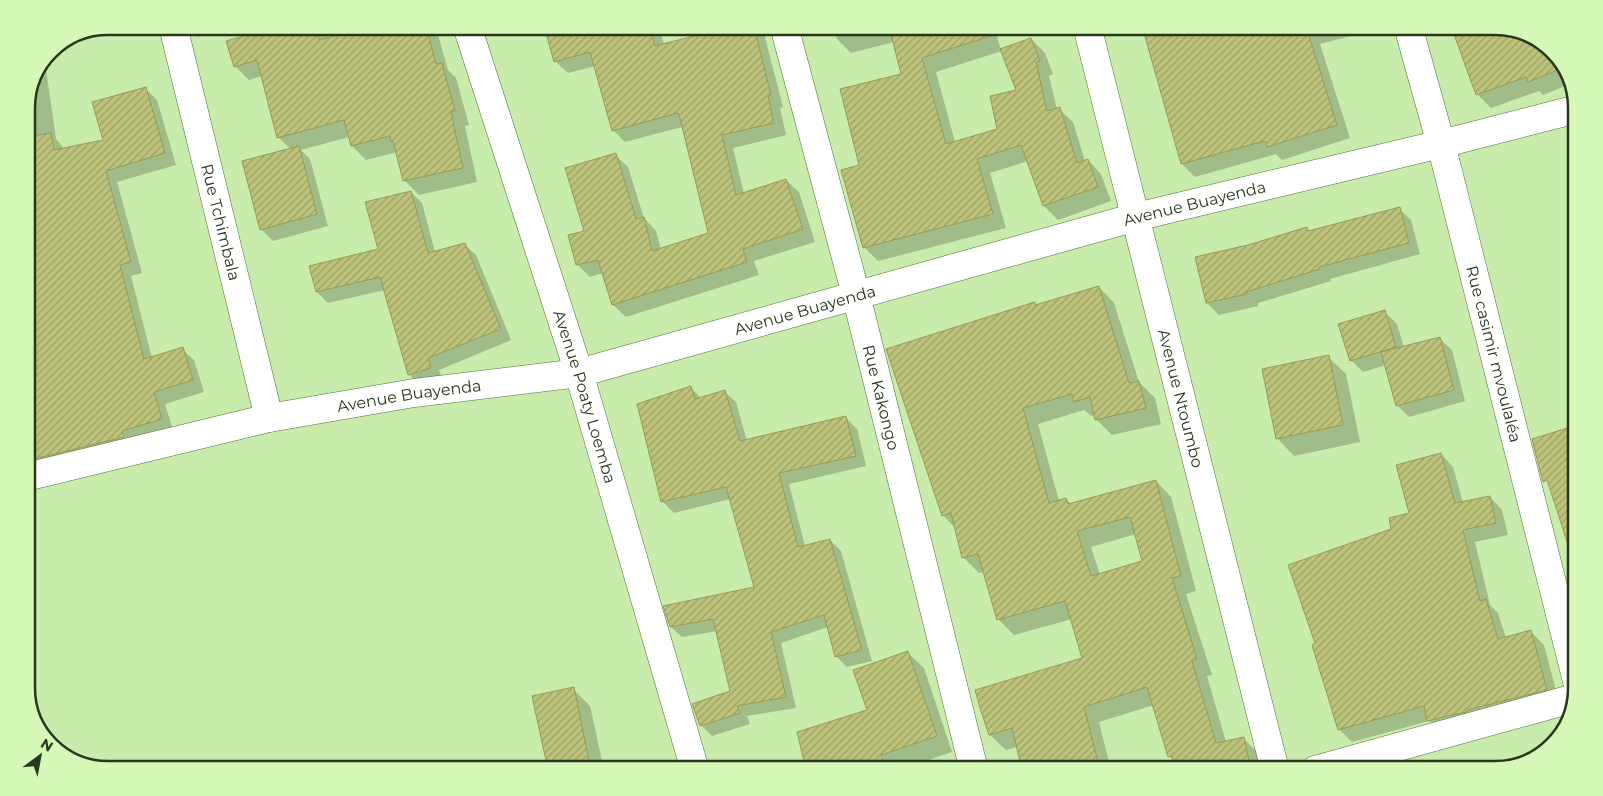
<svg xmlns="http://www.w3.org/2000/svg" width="1603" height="796" font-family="Montserrat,sans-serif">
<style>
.shadow{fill:#0003;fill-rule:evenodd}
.building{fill:url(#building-hatch);stroke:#979b55;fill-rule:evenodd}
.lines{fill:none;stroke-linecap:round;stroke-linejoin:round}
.minor-casing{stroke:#517135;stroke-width:29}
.minor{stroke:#fff;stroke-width:28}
.labels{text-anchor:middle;stroke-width:5;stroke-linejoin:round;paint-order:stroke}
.street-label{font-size:16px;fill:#29371d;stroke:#d5fab8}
.rim{fill:none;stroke:#29371d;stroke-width:2.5}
</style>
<defs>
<pattern id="building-hatch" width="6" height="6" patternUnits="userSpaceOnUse" patternTransform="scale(1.25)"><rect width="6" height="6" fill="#bec37b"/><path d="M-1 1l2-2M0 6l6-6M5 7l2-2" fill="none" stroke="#9a9f64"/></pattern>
</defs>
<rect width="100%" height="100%" fill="#c8ecab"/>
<g class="shadow">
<path d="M190 26H209L210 34 197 37 192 31Z"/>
<path d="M281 26H326L329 39 376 26H434L436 28 448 70 456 78 469 125 465 126 477 182 419 195 404 180 397 152 366 160 352 146 349 137 301 150 310 159 328 226 273 241 261 229 291 149 278 137 262 76 249 80 235 66Z"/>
<path d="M546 26H659L664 45 703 35 701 26H762L783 107 780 108 786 135 733 148 744 194 786 180 799 192 815 242 754 261 759 275 626 317 613 305 603 273 590 277 577 264 615 155 628 167 644 218 656 231 661 249 709 234 682 127 625 142 613 130 595 66 568 73 555 61Z"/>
<path d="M833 26H994L1001 50 1031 39 1045 53 1053 74 1049 76 1057 109H1059L1073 122 1085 161 1088 160 1101 174 1111 201 1058 220 1044 206 1028 161 990 173 1006 228 878 261 864 247 861 166 902 75 894 42 851 53 837 39ZM1002 51 1017 91 999 130 955 142 936 72Z"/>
<path d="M1143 26H1376L1377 29 1320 44 1350 138 1282 160 1276 154 1195 177 1182 164Z"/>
<path d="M1495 26 1531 35 1563 62 1570 84 1543 95 1539 91 1491 108 1477 94Z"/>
<path d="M45 62 56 139 62 146 63 149 105 141 145 88 157 100 176 165 117 182 142 273 131 276 152 358 182 349 194 360 204 392 165 404 173 430 26 476V287L54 278 26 171V103Z"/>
<path d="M1577 167V193L1571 168Z"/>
<path d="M411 192 422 203 435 252 464 244 476 255 511 340 439 370 442 379 420 386 409 374 385 290 328 303 317 292 379 250Z"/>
<path d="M1399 209 1411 220 1420 254 1330 279 1331 281 1258 303V306L1219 315 1207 303 1196 258 1249 246 1307 228 1310 232Z"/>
<path d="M1099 287 1114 303 1139 382 1155 398 1161 424 1112 435 1096 419 1095 415 1091 416 1084 410 1038 424 1059 501 1066 499 1071 504 1156 481 1171 497 1196 591 1186 594 1212 675 1207 676 1226 742 1243 738 1259 754 1262 770H1177L1175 762 1169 756 1154 705 1099 722 1111 770H1023L1017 747 1006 750 990 735 977 691 1084 658 1072 619 1014 635 998 619 985 572 979 573 964 558 956 529 943 515 1034 303 1036 306ZM1136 534 1144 561 1100 575 1091 547Z"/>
<path d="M1385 312 1397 324 1404 348 1440 339 1452 350 1465 401 1409 417 1397 405 1386 365 1363 372 1351 360Z"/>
<path d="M1328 357 1346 374 1360 442 1294 456 1277 438Z"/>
<path d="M691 388 701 398 725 392 736 402 747 441 846 418 857 429 866 466 789 484 805 546 830 540 841 551 872 661 847 667 836 656 828 627 781 643 796 708 747 716 750 724 712 736 701 725 731 692 717 631 682 637 671 627 755 588 730 499 674 513 663 502 639 404Z"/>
<path d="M1441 454 1453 467 1463 503 1490 497 1502 510 1508 535 1475 542 1490 605 1498 613 1506 638 1531 632 1544 645 1559 702 1441 733 1429 721 1352 742 1339 729 1317 644 1392 530 1410 514Z"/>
<path d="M1577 582V605L1570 583Z"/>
<path d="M908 653 924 668 952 752 899 770H808L869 711Z"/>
<path d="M573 689 590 706 604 770H549Z"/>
</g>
<g class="building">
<path d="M277 26H316L319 40 371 26H426L436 64 442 63 455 111 451 112 463 168 403 181 393 141 391 142 390 136 351 146 344 120 277 138 257 60 234 67 226 41Z"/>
<path d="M544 26H654L655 34H652L655 46 732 26H754L771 95 768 96 774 123 722 135 736 195 786 179 803 229 743 249 747 262 612 305 598 260 576 265 568 235 584 231 565 168 616 153 636 219 644 217 652 251 708 233 680 118 678 113 612 131 590 52 554 62Z"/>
<path d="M889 26H1006V31L922 58 946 144 997 129 990 96 1016 90 1000 49 1031 38 1040 61 1036 62 1047 111 1060 107 1077 163 1088 159 1098 187 1043 206 1021 145 977 159 993 214 863 248 841 170 859 165 840 89 901 74Z"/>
<path d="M1142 26H1306L1337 125 1267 147 1265 141 1181 164Z"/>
<path d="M1451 26H1495L1531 35 1563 62 1565 67 1528 82 1526 77 1476 95Z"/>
<path d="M146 87 165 153 106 171 131 262 120 265 144 359 183 347 193 380 154 392 162 419 122 431 124 437 26 461V220L33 219 26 178V137L51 133 54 150 103 140 92 102Z"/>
<path d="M299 146 317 214 260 230 242 161Z"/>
<path d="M411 191 428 253 465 243 501 329 428 358 431 368 408 375 380 277 316 292 309 266 378 249 365 202Z"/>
<path d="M1400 207 1409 243 1319 267 1320 269 1246 292 1247 294 1206 303 1195 257 1248 245 1307 227 1308 231Z"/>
<path d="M1099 286 1129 383 1139 381 1146 408 1095 420 1090 397 1074 402 1072 394 1023 408 1049 503 1066 498 1068 504 1156 480 1181 576 1172 578 1197 659 1192 661 1216 743 1244 737 1251 770H1176L1172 756 1168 757 1147 687 1084 707 1100 770H1022L1012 728 989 735 981 711 975 690 1082 658 1065 601 997 620 978 554 962 558 951 513 942 516 886 349 1035 302V305ZM1130 517 1142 561 1091 576 1077 531Z"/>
<path d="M1385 310 1396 347 1350 361 1338 324Z"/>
<path d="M1440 337 1454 390 1396 406 1381 352Z"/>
<path d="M1329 355 1343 425 1276 439 1262 369Z"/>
<path d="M691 386 695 399 725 390 740 441 846 416 856 456 779 473 798 547 830 539 862 650 835 657 824 615 771 632 786 697 737 706 740 713 700 726 692 704 730 691 713 619 670 627 663 606 754 587 726 487 661 502 637 404Z"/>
<path d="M1577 425V556L1572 557 1547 480 1543 482 1532 439Z"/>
<path d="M1441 453 1455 503 1490 496 1496 523 1463 530 1480 601 1486 599 1498 639 1531 630 1547 690 1467 710V712L1461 713 1427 721 1424 706 1338 730 1312 645 1315 643 1288 565 1391 529 1389 518 1409 513 1396 465Z"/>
<path d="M908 651 937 736 881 755 886 770H806L797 732 867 710 853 670Z"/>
<path d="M574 687 591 770H548L532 696Z"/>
</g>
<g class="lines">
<g class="minor-casing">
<g id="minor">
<path id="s1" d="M173 26 269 418"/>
<path id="s2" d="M467 26 579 373 695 770"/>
<path id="s3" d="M784 26 856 295 974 770"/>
<path id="s4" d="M1087 26 1275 770"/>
<path id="s5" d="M1408 26 1441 144 1577 681"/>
<path id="s6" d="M26 477 269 418 414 393 579 373 1136 217 1441 144 1577 109"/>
<path d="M1315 770 1575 698"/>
</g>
</g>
<use href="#minor" class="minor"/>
</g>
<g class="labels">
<g class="street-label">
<text dy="6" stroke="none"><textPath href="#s6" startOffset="1202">Avenue Buayenda</textPath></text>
<text dy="6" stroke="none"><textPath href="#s1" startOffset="202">Rue Tchimbala</textPath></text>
<text dy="6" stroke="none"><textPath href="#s6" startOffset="798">Avenue Buayenda</textPath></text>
<text dy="6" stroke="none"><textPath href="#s5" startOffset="339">Rue casimir mvoulaléa</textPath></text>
<text dy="6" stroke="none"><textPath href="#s6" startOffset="392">Avenue Buayenda</textPath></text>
<text dy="6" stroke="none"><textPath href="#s2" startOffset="389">Avenue Poaty Loemba</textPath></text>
<text dy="6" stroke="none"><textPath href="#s3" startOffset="384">Rue Kakongo</textPath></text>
<text dy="6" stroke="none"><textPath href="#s4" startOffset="384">Avenue Ntoumbo</textPath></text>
</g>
</g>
<path d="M0 0H1603V796H0ZM108 35H1495A73 73 0 0 1 1568 108V688A73 73 0 0 1 1495 761H108A73 73 0 0 1 35 688V108A73 73 0 0 1 108 35Z" fill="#d5fab8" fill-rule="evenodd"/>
<path class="rim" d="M108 35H1495A73 73 0 0 1 1568 108V688A73 73 0 0 1 1495 761H108A73 73 0 0 1 35 688V108A73 73 0 0 1 108 35Z"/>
<g transform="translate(40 756) rotate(32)" stroke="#d5fab8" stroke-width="4" paint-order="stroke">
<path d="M0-4L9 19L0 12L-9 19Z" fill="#29371d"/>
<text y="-8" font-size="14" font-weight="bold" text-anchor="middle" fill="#29371d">N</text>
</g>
</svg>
